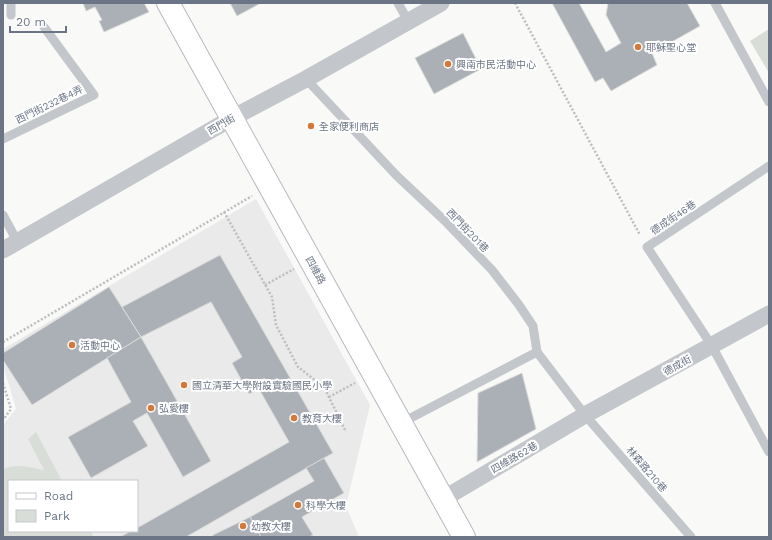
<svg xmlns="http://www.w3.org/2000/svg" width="772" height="540" font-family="'Work Sans','Noto Sans TC',sans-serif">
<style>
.built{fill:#eaeaea;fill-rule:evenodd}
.green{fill:#d8ded7}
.building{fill:#abb0b7;stroke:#dbdbd9}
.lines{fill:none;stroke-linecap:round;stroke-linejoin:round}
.secondary-casing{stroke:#b6b9be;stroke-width:24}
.path{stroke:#bbbdc0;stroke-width:2.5;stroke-dasharray:2 2;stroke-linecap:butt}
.lane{stroke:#c3c6ca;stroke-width:9}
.street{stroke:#c3c6ca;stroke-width:17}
.secondary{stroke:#fff;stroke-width:22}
.poi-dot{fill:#d4793c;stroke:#fff;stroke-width:1.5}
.labels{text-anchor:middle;stroke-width:4;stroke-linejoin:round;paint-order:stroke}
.poi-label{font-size:10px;fill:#6b7585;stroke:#fff;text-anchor:start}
.street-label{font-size:10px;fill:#6b7585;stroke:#fff}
</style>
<rect width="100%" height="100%" fill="#f9f9f7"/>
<path class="built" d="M256 199 370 405 346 506 359 537H3V425L16 409 3 365V349ZM9 481H137V531H9Z"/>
<g class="green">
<path d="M769 29V73L750 41Z"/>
<path d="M36 432 62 481H9V531H90L94 537H3V469C17 463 30 467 44 470L28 439Z"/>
</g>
<g class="building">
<path d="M83 3H144L149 12 104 32 99 21 102 20 95 7 86 11Z"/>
<path d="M230 3H261L237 16Z"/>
<path d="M552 3H579L606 52 621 43 606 15 608 3H687L700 26 652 53 657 65 611 91 603 78 595 82Z"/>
<path d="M463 33 481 69 434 94 415 58Z"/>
<path d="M220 255 333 453 186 537H120L131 531H137V528L289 442 259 389 249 394 232 363 242 357 211 302 141 337 122 307Z"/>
<path d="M109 287 141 337 32 405 3 360V353Z"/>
<path d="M141 337 211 461 183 477 147 413 133 421 148 446 91 478 68 437 131 402 107 358Z"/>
<path d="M522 373 536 429 477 462 478 393Z"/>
<path d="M324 458 344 493 302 517 313 535 309 537H261L250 517 314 481 306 468Z"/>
<path d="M250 517 261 537H212L213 535Z"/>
</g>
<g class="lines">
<g class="secondary-casing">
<path id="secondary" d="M168 3 464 537"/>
</g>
<g class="path">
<path d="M515 3 640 235"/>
<path d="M224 212 272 297 276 325 298 367 324 387 346 432"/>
<path d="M265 285 294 269"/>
<path d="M3 342 252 196"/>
<path d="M3 383 11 409 3 420"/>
<path d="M329 397 355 383"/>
</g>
<g class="lane">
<path d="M398 3 408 21"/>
<path d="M715 3 769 102"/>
<path d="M11 15V3"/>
<path d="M306 79 397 176 445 221 492 270 519 305 533 326 537 352 585 415 691 537"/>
<path d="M3 139 94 95 44 27"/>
<path d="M769 166 647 247 712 346 769 452"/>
<path d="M3 215 17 241"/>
<path d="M401 423 537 352"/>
</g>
<g class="street">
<path d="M3 250 232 118 306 79 441 3"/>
<path d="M443 499 585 415 769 314"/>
</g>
<use href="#secondary" class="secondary"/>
</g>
<g class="poi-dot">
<circle cx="638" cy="47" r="4"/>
<circle cx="448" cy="64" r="4"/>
<circle cx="311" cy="126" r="4"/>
<circle cx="72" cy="345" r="4"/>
<circle cx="184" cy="385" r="4"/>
<circle cx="151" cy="408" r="4"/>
<circle cx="294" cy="418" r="4"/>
<circle cx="298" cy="505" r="4"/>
<circle cx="243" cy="526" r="4"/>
</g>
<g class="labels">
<g class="poi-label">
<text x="646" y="51">耶穌聖心堂</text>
<text x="456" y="68">興南市民活動中心</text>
<text x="319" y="130">全家便利商店</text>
<text x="80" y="349">活動中心</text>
<text x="192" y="389">國立清華大學附設實驗國民小學</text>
<text x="159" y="412">弘愛樓</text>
<text x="302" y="422">教育大樓</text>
<text x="306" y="509">科學大樓</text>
<text x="251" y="530">幼教大樓</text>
</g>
<g class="street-label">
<text transform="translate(49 104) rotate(-26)" y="4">西門街232巷4弄</text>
<text transform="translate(221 124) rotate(-30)" y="4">西門街</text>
<text transform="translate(673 217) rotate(-34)" y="4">德成街46巷</text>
<text transform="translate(468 230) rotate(46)" y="4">西門街201巷</text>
<text transform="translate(316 270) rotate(61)" y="4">四維路</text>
<text transform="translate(677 365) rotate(-29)" y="4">德成街</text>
<text transform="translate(514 457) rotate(-30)" y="4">四維路62巷</text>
<text transform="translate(647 469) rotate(49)" y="4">林森路210巷</text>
</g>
</g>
<rect width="772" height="540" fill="none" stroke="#6b7585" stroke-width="8"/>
<rect x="8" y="480" width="130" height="52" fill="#ffffff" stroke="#c4c8ce"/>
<rect x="16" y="493" width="20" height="6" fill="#ffffff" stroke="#c4c8ce"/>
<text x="44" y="500" font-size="12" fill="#6b7585">Road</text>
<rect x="16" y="510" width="20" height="12" fill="#d8ded7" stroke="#c4c8ce"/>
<text x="44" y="520" font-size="12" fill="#6b7585">Park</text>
<path d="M10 26v6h56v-6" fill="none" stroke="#6b7585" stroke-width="2"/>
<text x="16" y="26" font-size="12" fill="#6b7585" stroke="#ffffff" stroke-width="3" paint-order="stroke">20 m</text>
</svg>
